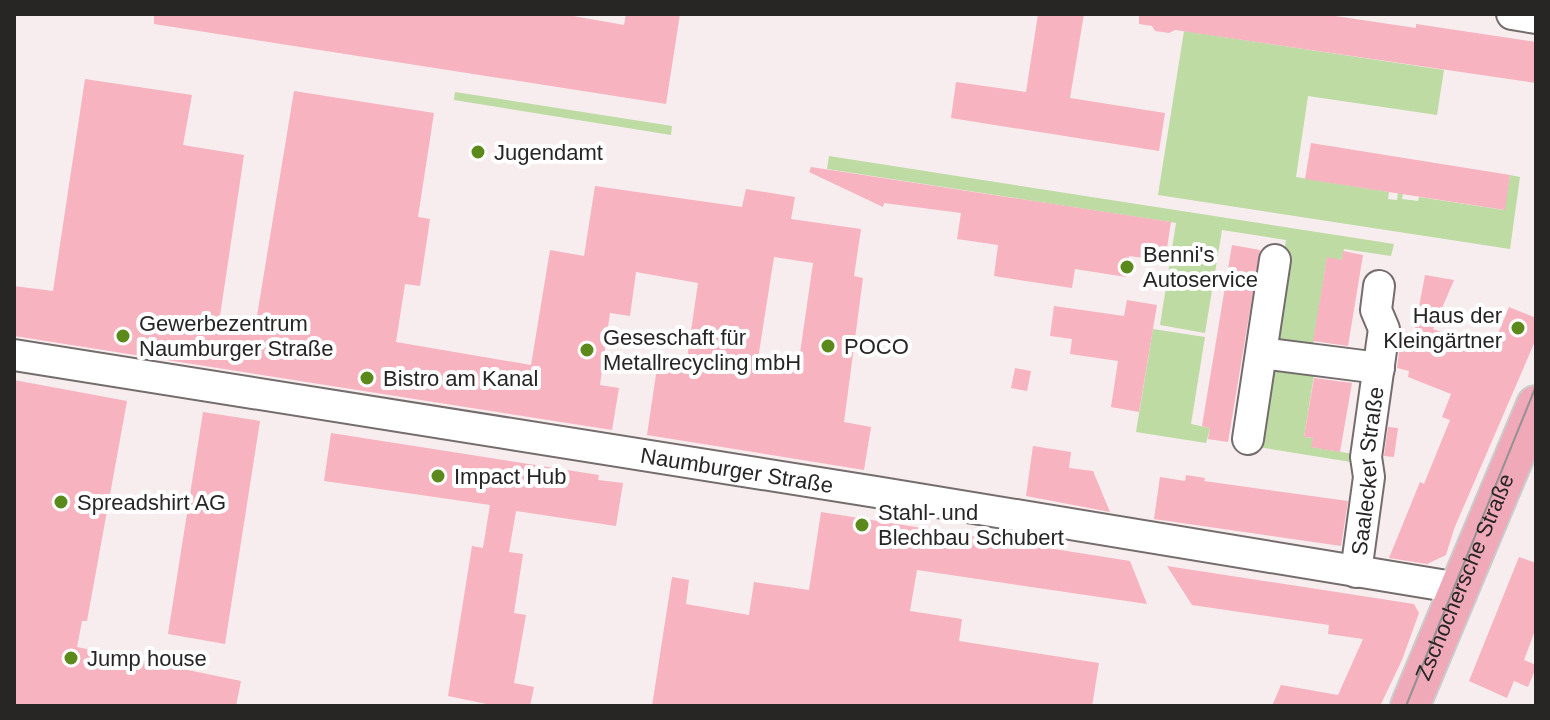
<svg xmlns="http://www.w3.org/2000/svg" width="1550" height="720" font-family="Arial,sans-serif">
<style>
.green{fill:#bddba2}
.building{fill:#f7b3bf;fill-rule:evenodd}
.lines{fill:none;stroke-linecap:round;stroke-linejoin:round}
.minor-casing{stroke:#746c6d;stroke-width:34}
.major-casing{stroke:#cbcbcb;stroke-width:42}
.minor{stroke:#fff;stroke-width:30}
.major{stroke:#efa9b9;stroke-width:38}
.tram{stroke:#979091;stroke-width:2}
.poi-dot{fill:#5b891c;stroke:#fff;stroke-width:3}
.labels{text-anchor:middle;stroke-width:8;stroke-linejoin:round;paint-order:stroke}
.poi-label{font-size:22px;fill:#282525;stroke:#fff;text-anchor:start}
.street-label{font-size:22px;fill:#282525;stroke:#fff}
</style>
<rect width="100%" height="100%" fill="#f7edef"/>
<g class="green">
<path d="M1184 31 1444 70 1437 115 1308 96 1296 177 1389 192 1388 199 1397 200 1400 179H1405L1402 199 1418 201 1419 197 1504 210 1510 175 1520 177 1510 249 1158 195Z"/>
<path d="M455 92 672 126 671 135 454 100Z"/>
<path d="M829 156 1394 244 1391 256 1344 249 1342 260 1327 258 1312 350 1279 342 1272 330 1286 240 1222 230 1205 333 1160 325 1176 223 827 169Z"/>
<path d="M1153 329 1205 337 1191 424 1210 428 1206 443 1136 432Z"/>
<path d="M1266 369H1329L1328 377 1314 375 1304 437 1313 438 1312 447 1359 455 1357 463 1252 446Z"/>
</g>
<g class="building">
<path d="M154 14H562L624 25 626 14H680L666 104 154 24Z"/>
<path d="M1038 14H1084L1070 98 1165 113 1159 151 951 118 956 82 1026 92Z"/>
<path d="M1139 14H1322L1416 28V24L1536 42V83L1175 30 1169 33 1155 31 1152 26 1139 24Z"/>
<path d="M85 79 192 95 183 145 244 155 220 316 256 322 294 91 434 113 418 217 430 219 420 286 405 284 396 342 531 365 550 250 584 256 595 186 742 207 746 189 795 197 791 219 861 229 854 276 863 278 844 422 871 427 864 470 647 435 658 361 686 365 698 283 636 272 630 316 610 313 600 385 619 388 612 430 14 336V286L53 291ZM774 257 813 263 798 367 757 365Z"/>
<path d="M1311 143 1510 175 1505 210 1305 179Z"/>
<path d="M811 167 1171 222 1165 261 1129 256 1126 277 1075 269 1072 288 994 276 998 245 957 239 961 213 884 203 883 207 809 172Z"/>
<path d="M1232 245 1260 250 1228 442 1208 439 1210 428 1202 426Z"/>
<path d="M1343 251 1363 255 1348 346 1313 341 1327 257 1342 260Z"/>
<path d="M1425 275 1454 280 1433 329 1491 351 1509 307 1536 318V339L1454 529 1446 555 1427 564 1389 558 1420 482 1424 484 1450 420 1442 417 1451 394 1408 377 1409 371 1397 368 1402 331 1414 333Z"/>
<path d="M1127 300 1157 305 1139 412 1111 407 1118 361 1070 354 1072 339 1050 336 1054 306 1124 316Z"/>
<path d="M1015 368 1031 371 1027 391 1011 388Z"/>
<path d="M1314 378 1352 383 1340 452 1311 447 1313 438 1304 437Z"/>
<path d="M14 380 127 401 87 621H82L77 647 241 681 236 706H14Z"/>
<path d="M203 412 260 421 225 644 168 634Z"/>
<path d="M1388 427 1398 428 1394 457 1384 456Z"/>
<path d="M331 433 599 475 598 480 623 483 616 526 516 511 509 552 523 554 514 613 526 615 514 683 534 687 530 706H496L448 696 472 546 483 548 490 505 324 481Z"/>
<path d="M1033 446 1071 452 1069 468 1093 471 1110 512 1026 496Z"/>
<path d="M1186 475 1205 478 1204 481 1348 501 1341 546 1154 519 1160 477 1185 481Z"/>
<path d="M821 512 1130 561 1147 604 917 570 910 611 962 619 959 641 1099 663 1092 706H652L672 577 689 580 686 604 749 615 754 582 809 590Z"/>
<path d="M1519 557 1536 563V628L1524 660 1536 665V668L1528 687 1514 681 1507 698 1469 681Z"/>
<path d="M1167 566 1414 604 1419 613 1402 660 1380 706H1272L1281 685 1338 695 1363 639 1328 634 1329 625 1192 605Z"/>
</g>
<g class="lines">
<g class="minor-casing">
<g id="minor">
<path d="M1512 14 1536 18"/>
<path d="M1262 353 1379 368"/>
<path id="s1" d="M14 355 876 492 1459 588"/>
<path d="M1248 439 1275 260"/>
<path id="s2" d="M1356 572 1369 477 1366 457 1384 329 1376 310 1379 286"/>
</g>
</g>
<g class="major-casing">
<g id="major">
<path id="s3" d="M1410 706 1536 405"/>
</g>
</g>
<use href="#minor" class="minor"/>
<use href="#major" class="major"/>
<path class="tram" d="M1406 706 1536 386"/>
</g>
<g class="poi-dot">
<circle cx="478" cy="152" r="8"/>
<circle cx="1127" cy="267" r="8"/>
<circle cx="1518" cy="328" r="8"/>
<circle cx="123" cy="336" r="8"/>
<circle cx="828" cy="346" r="8"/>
<circle cx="587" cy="350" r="8"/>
<circle cx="367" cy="378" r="8"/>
<circle cx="438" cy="476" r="8"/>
<circle cx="61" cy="502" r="8"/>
<circle cx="862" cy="525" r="8"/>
<circle cx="71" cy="658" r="8"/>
</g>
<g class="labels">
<g class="poi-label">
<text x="494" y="160">Jugendamt</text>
<text x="1143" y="262">Benni's<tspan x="1143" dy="25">Autoservice</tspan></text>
<text x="1502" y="323" text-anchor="end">Haus der<tspan x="1502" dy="25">Kleingärtner</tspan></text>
<text x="139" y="331">Gewerbezentrum<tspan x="139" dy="25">Naumburger Straße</tspan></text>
<text x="603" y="345">Geseschaft für<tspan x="603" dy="25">Metallrecycling mbH</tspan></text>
<text x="844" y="354">POCO</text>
<text x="383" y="386">Bistro am Kanal</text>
<text x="454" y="484">Impact Hub</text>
<text x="77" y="510">Spreadshirt AG</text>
<text x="878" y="520">Stahl- und<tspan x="878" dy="25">Blechbau Schubert</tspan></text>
<text x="87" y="666">Jump house</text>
</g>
<g class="street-label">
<text dy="8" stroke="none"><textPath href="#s1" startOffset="732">Naumburger Straße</textPath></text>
<text dy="8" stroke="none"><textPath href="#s2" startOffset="102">Saalecker Straße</textPath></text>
<text dy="8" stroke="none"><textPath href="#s3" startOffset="140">Zschochersche Straße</textPath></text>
</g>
</g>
<rect width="1550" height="720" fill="none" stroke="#282525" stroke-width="32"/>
</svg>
